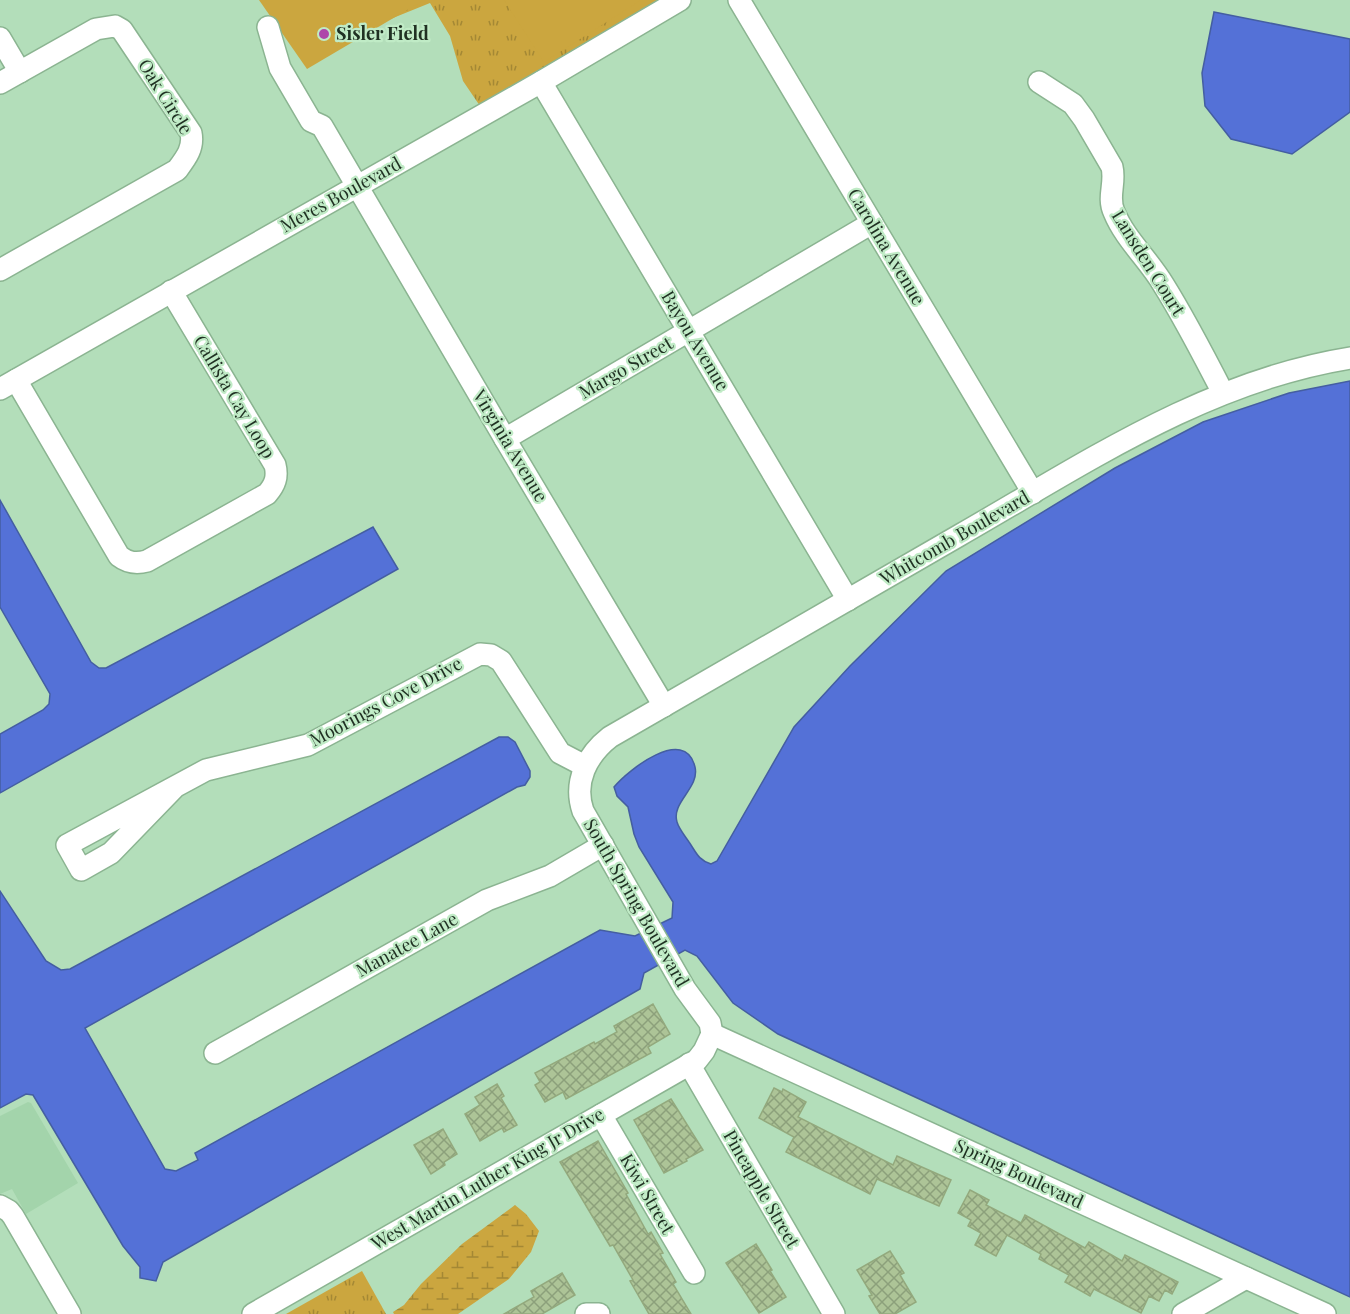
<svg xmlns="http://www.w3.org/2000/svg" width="1350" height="1314" font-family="'Playfair Display',serif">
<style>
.built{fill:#a3d4ab}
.grass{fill:url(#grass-tufts)}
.wetland{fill:url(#wetland-marsh)}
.pitch{fill:#cba63f}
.water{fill:#5471d7;stroke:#445ea1;stroke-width:1.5}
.building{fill:url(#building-cross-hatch);stroke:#93a97d;stroke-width:1.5}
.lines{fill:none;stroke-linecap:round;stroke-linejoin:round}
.minor-casing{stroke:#8bb491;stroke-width:24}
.minor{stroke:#fff;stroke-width:21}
.poi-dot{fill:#ae46aa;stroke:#c0ebc6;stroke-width:2}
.labels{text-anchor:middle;stroke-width:4.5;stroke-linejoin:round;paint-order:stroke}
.poi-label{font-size:18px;font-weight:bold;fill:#203123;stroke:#c0ebc6;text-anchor:start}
.street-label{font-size:18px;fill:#203123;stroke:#c0ebc6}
</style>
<defs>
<pattern id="grass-tufts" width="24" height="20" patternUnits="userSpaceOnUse" patternTransform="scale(1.5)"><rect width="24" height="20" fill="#cba63f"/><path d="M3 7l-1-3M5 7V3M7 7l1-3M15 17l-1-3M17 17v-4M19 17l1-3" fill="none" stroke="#a48834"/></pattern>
<pattern id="wetland-marsh" width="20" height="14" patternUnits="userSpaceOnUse" patternTransform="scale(1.5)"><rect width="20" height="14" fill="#cba63f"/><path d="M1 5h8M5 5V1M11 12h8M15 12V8" fill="none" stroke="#a48834"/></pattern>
<pattern id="building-cross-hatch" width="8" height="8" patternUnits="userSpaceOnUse" patternTransform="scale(1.5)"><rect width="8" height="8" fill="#adc497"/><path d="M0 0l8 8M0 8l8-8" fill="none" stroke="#8ca07b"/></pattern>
</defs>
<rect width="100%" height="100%" fill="#b3deba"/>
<path class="built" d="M28 1102 31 1103 78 1183 26 1214 12 1189 0 1194V1116Z"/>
<g class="grass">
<path d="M320 0H663L480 106 463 81 450 36 430 3 356 33Z"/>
<path d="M362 1271 386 1314H286Z"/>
</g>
<path class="wetland" d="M515 1205 526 1214 539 1231 531 1252 509 1279 458 1314H394L393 1312 404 1305 421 1284 462 1244Z"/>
<g class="pitch">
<path d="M259 0H424L307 69Z"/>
<path d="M504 0H641L544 62Z"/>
</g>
<g class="water">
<path d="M1214 12 1350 39V112L1292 154 1231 139 1205 106 1202 73Z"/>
<path d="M1350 381V1297L778 1034 733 1003 697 956 685 950 644 973 640 989 163 1262 156 1281 140 1278V1267L123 1246 33 1095 26 1094 0 1108V891L46 961 61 970 70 969 499 737H508L515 742 530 771V777L525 785 517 787 85 1028 165 1169 176 1171 198 1160 195 1153 600 930 635 936 672 918 673 902 639 847 634 834 628 807 617 796 614 787C628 770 685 725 695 767 700 788 671 802 677 822 679 829 685 836 689 842 696 852 698 860 711 864L717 861 794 727 850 666 946 571 1115 468 1203 422 1289 393Z"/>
<path d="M0 500 91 662 99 668H106L373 527 398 569 0 793V734L43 710 49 704 50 694 0 607Z"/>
</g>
<g class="building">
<path d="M653 1004 670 1034 648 1047 651 1053 566 1099 563 1092 545 1102 535 1085 540 1082 535 1073 594 1042 595 1044 617 1032 614 1026Z"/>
<path d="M497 1084 504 1096 501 1098 517 1125 504 1132 502 1128 480 1141 465 1114 480 1105 475 1097Z"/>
<path d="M774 1088 782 1092 783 1089 806 1102 798 1117 893 1165 897 1156 951 1180 939 1206 877 1179 870 1194 786 1152 794 1137 759 1118Z"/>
<path d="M671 1099 703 1150 686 1159 687 1161 664 1173 634 1120Z"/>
<path d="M443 1129 457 1154 444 1162 445 1165 431 1174 414 1145Z"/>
<path d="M598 1141 628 1193 626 1194 648 1234 651 1232 663 1253 660 1254 676 1282 673 1284 691 1314H649L630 1281 633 1280 613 1245 610 1246 560 1162Z"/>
<path d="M970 1190 989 1200 986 1205 1021 1223 1025 1215 1085 1248 1089 1242 1122 1261 1125 1255 1178 1282 1172 1294 1165 1290 1159 1301 1149 1296 1141 1313 1094 1289 1090 1296 1065 1282 1069 1275 1039 1259 1041 1254 1007 1235 996 1256 975 1245 981 1233 968 1226 971 1220 958 1213Z"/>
<path d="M756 1244 772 1270 770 1271 786 1297 759 1313 726 1263Z"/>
<path d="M890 1251 904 1273 900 1275 916 1302 895 1314H880L869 1296 872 1295 857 1270Z"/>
<path d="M562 1273 575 1295 542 1314H504L534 1297 531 1291Z"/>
</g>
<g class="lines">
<g class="minor-casing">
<g id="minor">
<path d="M739 0 1033 493"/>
<path d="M268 27 280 68 311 121 322 126 505 439 664 706"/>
<path d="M0 38 20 72"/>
<path d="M541 82 848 600"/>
<path d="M1039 82 1073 104 1084 119 1112 167C1116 183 1107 197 1114 212 1125 239 1148 259 1163 284 1185 319 1204 356 1223 393"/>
<path d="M0 83 96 29 115 26 122 30 191 133C194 148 186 158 177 170L0 270"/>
<path d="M16 380 119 556C128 563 136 564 147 561L267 494C275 485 278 477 275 465L171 291"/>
<path d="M0 389 541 82 680 0"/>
<path d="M505 439 872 223"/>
<path d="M174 788 111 853 81 870 67 845 206 770 308 745 480 654 491 655 501 661 560 753 585 766"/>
<path d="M712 1034 710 1023 685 989 583 811C573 782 587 755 610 737 727 670 844 603 960 535 1084 464 1206 381 1350 358"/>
<path d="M712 1034 1325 1314"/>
<path d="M215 1053 487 900 550 876 603 845"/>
<path d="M689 1064 834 1314"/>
<path d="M601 1115 694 1273"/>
<path d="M0 1206 9 1211 13 1216 70 1314"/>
<path d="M253 1314 697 1060 704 1051 712 1034"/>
<path d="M586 1314H599"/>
<path d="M1183 1314 1246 1278"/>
</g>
</g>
<use href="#minor" class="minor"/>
</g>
<circle class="poi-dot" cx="324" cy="34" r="6"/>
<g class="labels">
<g class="poi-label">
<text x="336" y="40">Sisler Field</text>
</g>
<g class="street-label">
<text transform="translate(165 97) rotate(58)" y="6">Oak Circle</text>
<text transform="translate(341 195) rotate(-29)" y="6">Meres Boulevard</text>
<text transform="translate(886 247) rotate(59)" y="6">Carolina Avenue</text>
<text transform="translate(1148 263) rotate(58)" y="6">Lansden Court</text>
<text transform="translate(695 341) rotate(59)" y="6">Bayou Avenue</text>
<text transform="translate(626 368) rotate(-30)" y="6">Margo Street</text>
<text transform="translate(234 397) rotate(59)" y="6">Callista Cay Loop</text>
<text transform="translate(510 446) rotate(59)" y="6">Virginia Avenue</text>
<text transform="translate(955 538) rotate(-30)" y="6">Whitcomb Boulevard</text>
<text transform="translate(386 702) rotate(-28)" y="6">Moorings Cove Drive</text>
<text transform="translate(636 903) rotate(60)" y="6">South Spring Boulevard</text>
<text transform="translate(407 945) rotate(-29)" y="6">Manatee Lane</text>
<text transform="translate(1019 1174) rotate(25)" y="6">Spring Boulevard</text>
<text transform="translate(488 1179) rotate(-30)" y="6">West Martin Luther King Jr Drive</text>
<text transform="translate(761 1189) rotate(60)" y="6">Pineapple Street</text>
<text transform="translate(647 1194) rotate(60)" y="6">Kiwi Street</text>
</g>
</g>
</svg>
